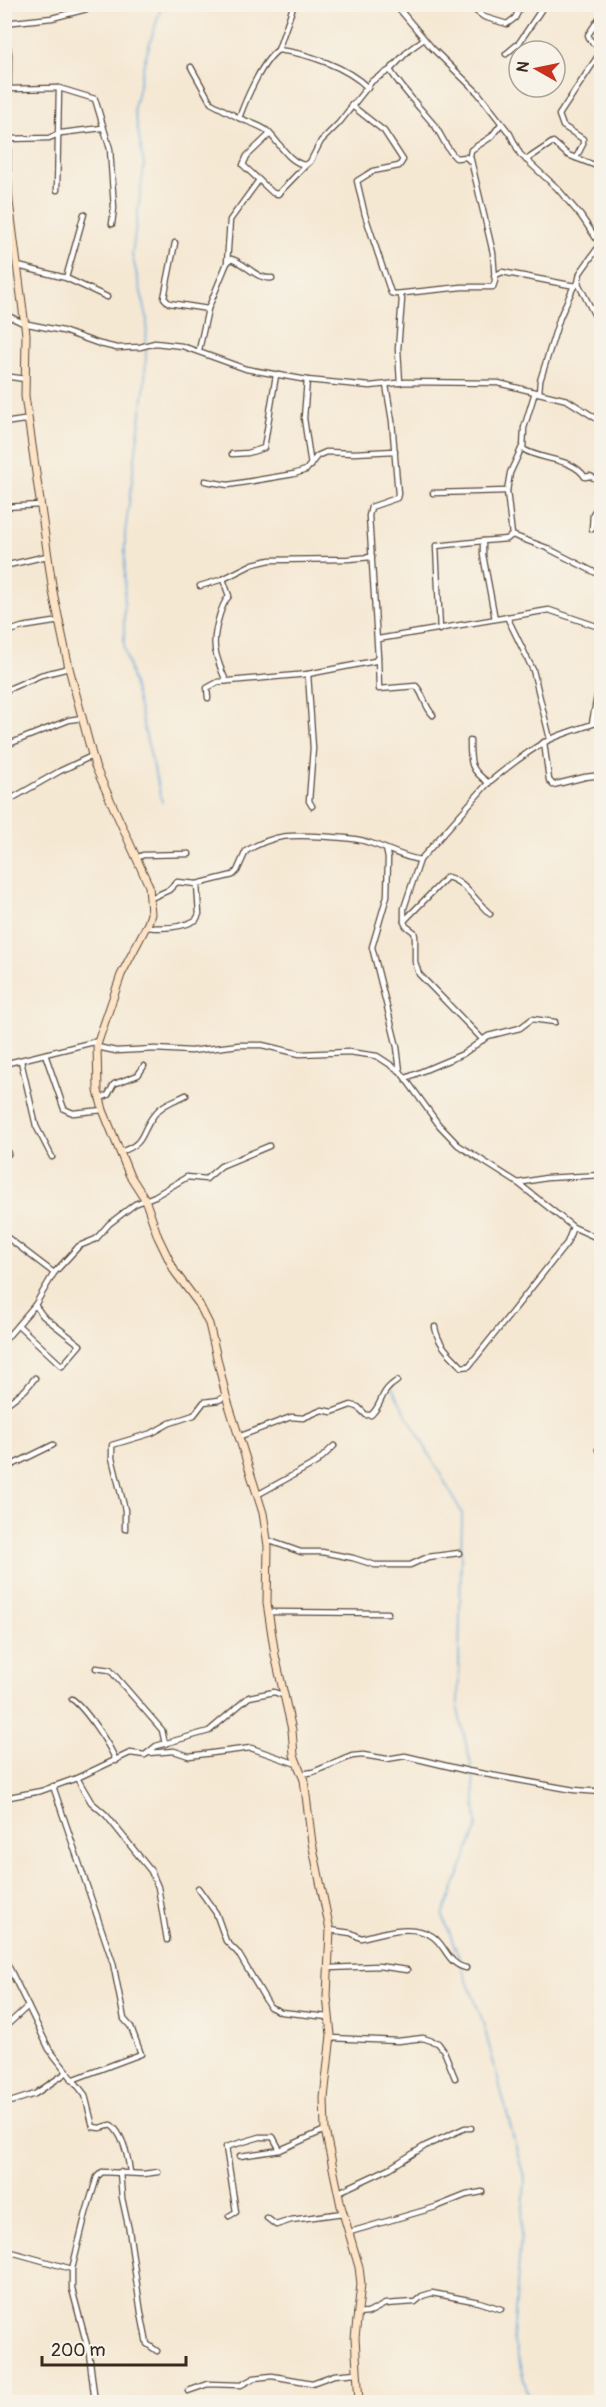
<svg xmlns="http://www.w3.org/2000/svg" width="606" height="2407" font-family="Pangolin,sans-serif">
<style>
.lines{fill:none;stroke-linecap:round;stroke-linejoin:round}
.stream{stroke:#61a3d5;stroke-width:1.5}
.street-casing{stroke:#574639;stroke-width:7}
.secondary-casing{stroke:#574639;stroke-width:9}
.street{stroke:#fff;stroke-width:4.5}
.secondary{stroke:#fee4c6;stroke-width:7}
</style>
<rect width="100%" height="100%" fill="#f7f3e8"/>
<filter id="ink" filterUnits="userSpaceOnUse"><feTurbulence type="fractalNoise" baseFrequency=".0167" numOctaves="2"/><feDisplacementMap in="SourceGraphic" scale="12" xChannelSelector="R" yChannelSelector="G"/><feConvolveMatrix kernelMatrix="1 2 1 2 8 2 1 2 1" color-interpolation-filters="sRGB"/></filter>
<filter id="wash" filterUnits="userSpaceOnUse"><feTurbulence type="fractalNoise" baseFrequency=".008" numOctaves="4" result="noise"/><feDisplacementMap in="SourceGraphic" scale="24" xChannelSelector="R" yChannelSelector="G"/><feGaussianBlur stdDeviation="1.35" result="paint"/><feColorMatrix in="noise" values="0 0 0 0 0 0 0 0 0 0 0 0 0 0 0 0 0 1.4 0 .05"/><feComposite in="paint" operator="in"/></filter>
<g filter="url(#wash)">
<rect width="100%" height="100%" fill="#f5e8d3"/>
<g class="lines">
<g class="stream">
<path d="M162 4 145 59 134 108 144 166 132 255 147 317 145 383 125 533 124 647 162 802"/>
<path d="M392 1388 462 1513 458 1710 472 1769"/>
<path d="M461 1963 443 1916 477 1828 473 1774"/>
<path d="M462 1968 482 2019 525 2181 513 2339 530 2402"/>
</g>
</g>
</g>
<g filter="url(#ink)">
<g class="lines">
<g class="street-casing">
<g id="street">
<path d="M395 4 432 48 478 93 510 134 520 154 557 188 581 216 602 247"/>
<path d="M466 4 484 17 507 24 515 18 522 4"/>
<path d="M4 23 52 18 106 4"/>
<path d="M278 50 294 4"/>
<path d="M506 54 519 43 545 4"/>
<path d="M191 67 211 103 239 118"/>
<path d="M390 70C403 90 419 107 435 126 442 136 447 150 456 158L466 157 470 161"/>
<path d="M368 88C347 67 307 53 278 50 262 61 246 99 239 118 248 122 259 125 266 130 279 141 288 163 306 165L310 162 321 141 339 123 372 81 390 70 409 50 424 39"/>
<path d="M8 89 59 88 95 99 110 149 114 208 112 224"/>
<path d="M351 105 384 131 403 160 399 166 373 171 357 181 365 215 391 293 395 294 462 287H493L495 281 493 253 470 156 471 150 491 137 501 124"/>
<path d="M269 135 247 156 243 165 273 193 278 194 306 165"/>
<path d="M6 139 49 138 61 133 102 128"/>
<path d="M576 158 583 144V139L563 126 559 115 600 53V49L590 40 588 35 602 14"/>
<path d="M526 160 553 142 568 155 602 168"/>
<path d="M57 190 59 88"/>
<path d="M175 243 164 298 169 303 208 309"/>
<path d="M227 263 230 220 259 180"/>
<path d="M18 266 66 278 107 297"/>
<path d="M494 276 502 272 575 286"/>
<path d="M66 278 84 214"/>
<path d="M578 283 597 320"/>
<path d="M399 294 402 299 398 349 400 383"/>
<path d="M4 314 23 323 63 331 100 344 117 348 140 347 155 343 182 346 246 369 307 380 370 386 406 382 498 383 567 400 602 422"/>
<path d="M199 350 208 309 227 263 231 259C246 263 256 280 272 278"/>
<path d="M4 376 25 379"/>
<path d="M307 380 304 418 311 466"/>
<path d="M535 392 524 428 523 449C541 461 572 457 585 477L590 476 602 482"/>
<path d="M539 393 540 381 560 317 573 288 578 283 580 273 602 242"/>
<path d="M4 423 24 420 28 422"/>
<path d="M232 454 248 453 264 448 276 375"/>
<path d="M205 481 228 485 294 474 306 470 317 456 326 452 354 453 395 451"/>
<path d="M433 493 507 491"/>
<path d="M4 507 40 505"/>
<path d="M592 529 593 514 602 500"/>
<path d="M512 535 547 548 602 576"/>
<path d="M4 566 47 556"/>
<path d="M223 579 229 596C220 606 213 635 215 649 217 659 222 672 226 681"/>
<path d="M200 586 223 579 253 564 270 560 348 559 372 557"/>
<path d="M507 617 533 670 550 739"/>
<path d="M495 619 483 555V541L507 539 512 535 507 491 510 473 522 447"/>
<path d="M440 630 436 546 483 541"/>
<path d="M4 633 22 627 60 621"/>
<path d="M378 639 549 610 602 628"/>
<path d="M378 657 379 689 416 686C424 694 424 706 433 715"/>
<path d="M308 674 313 748 309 801 312 806"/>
<path d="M4 691 41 675 69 668"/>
<path d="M208 698 207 688 218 682 308 674 375 661 378 657 369 516 371 507 397 498 398 494 392 421 386 385"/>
<path d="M592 723 602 669"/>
<path d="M470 741C470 763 470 770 489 783"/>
<path d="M544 742 549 780 553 785 585 777 602 775"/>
<path d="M4 746 69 720 82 718"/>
<path d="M4 803 60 771 92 756"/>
<path d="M386 849 388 858 387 896 372 947 397 1047 400 1071"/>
<path d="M137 858 143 855 189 854"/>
<path d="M420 860 404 908V922L406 926 414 932 415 936V962L419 974 483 1040"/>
<path d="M151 898 169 890 177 882 197 884 233 875 237 871 246 851C278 832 296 835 331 837 343 838 356 838 367 842 385 847 401 857 420 860L489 782C507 768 528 750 549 740 566 732 585 727 602 721"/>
<path d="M404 921 447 877C464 881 477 902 490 914"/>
<path d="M147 927C164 929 181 928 196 920L199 914 197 884"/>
<path d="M97 1047 116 1051 155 1049 191 1051 239 1045H262L300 1054 349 1052 377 1056 400 1071 439 1125 458 1145 518 1183 546 1178 602 1175"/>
<path d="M45 1054 64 1109 73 1113 103 1110"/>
<path d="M21 1061 36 1126 52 1157"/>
<path d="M4 1064 98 1041"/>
<path d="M406 1078 463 1054 488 1036 520 1028 532 1019 555 1022"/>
<path d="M99 1099 108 1095 114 1084 138 1075 144 1066"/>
<path d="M4 1141 8 1154"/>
<path d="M120 1152C147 1143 139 1134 154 1115 162 1104 174 1101 186 1095"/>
<path d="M598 1175 602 1142"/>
<path d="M518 1183 573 1227 602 1240"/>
<path d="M4 1235 54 1273"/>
<path d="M18 1325 62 1366 80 1345 43 1316 35 1305"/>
<path d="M435 1327C438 1345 450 1354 462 1367L469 1366 567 1243 573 1227"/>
<path d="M4 1341 35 1305 54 1273 79 1246 96 1239 109 1224 135 1204 155 1196 187 1177 206 1179 221 1166 269 1146"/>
<path d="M4 1406 25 1390 35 1378"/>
<path d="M238 1437 291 1417 303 1418 322 1410 332 1412 351 1405 358 1407 366 1415H371C384 1403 378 1393 397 1381"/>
<path d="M598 1450 602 1449"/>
<path d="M4 1469 53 1445"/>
<path d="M257 1495 317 1462 334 1446"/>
<path d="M125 1529V1510L112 1458V1445L152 1433 170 1423 194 1415 204 1402 219 1400 226 1396"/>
<path d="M267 1540 301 1552H322L353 1558 375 1565H410L428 1557 459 1553"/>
<path d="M269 1612 388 1613"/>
<path d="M96 1668 110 1670 162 1730 165 1744"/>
<path d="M72 1699C85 1708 110 1745 116 1761"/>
<path d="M148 1753 174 1751 189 1756 251 1748 297 1764"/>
<path d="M302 1774 313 1772 352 1756 363 1755 387 1759 405 1756 468 1771 574 1790 602 1792"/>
<path d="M77 1778 91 1802 106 1815 151 1871 158 1887 167 1940"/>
<path d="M53 1786 113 1963 124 2019 131 2027 141 2054 72 2080"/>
<path d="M4 1798 41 1791 77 1778 130 1753 145 1755 156 1746 209 1731 249 1697 274 1692 285 1696"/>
<path d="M198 1888 216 1913 226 1941 238 1953 270 2007 281 2012 328 2017"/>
<path d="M330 1930 351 1933 361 1938C383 1933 410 1923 432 1936 446 1945 447 1964 466 1968"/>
<path d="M4 1957 49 2049 85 2095 93 2127 100 2128 111 2125C124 2135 128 2157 130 2172"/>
<path d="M329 1968 378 1966 407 1970"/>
<path d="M4 2028 28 2006"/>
<path d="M330 2038 398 2041 423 2038 438 2043 444 2051 455 2078"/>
<path d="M4 2104 35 2094 66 2073"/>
<path d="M240 2156 280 2150"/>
<path d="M120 2172 122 2198 129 2230 141 2313 147 2344 157 2351"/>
<path d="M339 2192 390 2168 425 2146 465 2128H471"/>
<path d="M229 2216 236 2212 226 2147 260 2137H273L280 2150 325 2130"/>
<path d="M267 2218 276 2225 291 2220 343 2213"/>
<path d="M350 2232 436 2207 466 2195 482 2192"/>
<path d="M4 2250 72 2269"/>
<path d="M357 2314 368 2313 385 2304 415 2302 422 2296 432 2293 479 2302 501 2309"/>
<path d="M188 2391 208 2384 241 2385 254 2378 272 2376 312 2383 334 2375 356 2373"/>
<path d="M95 2402 89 2353 72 2289V2269L86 2213 97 2177 102 2172 143 2174 158 2172"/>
</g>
</g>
<g class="secondary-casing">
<path id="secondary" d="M4 28 8 54 7 167 9 202 26 334 25 396 53 592 69 668 95 766 149 886 151 914 148 923 121 975 101 1033 97 1045 98 1091 103 1110 120 1152 129 1174 145 1199 158 1237 175 1272 199 1304 209 1324 226 1396 263 1513 268 1546 267 1603 275 1655 292 1730 294 1755 304 1780 312 1843 330 1930 327 1996 331 2035 324 2098 325 2130 341 2206 359 2267 361 2284 355 2338 359 2402"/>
</g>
<use href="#street" class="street"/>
<use href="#secondary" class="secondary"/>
</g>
</g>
<rect width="606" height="2407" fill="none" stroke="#f7f3e8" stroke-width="24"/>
<g transform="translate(537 69) rotate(279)"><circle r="28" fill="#f7f3e8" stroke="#aca397" stroke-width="1.5"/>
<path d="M0-4.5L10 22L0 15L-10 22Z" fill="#c8321e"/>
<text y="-9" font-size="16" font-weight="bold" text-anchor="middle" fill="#3b2a1e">N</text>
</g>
<path d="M42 2356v9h144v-9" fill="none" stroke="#3b2a1e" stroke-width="3"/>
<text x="51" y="2356" font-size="18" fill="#3b2a1e" stroke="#f7f3e8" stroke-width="4.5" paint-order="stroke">200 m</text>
</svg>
